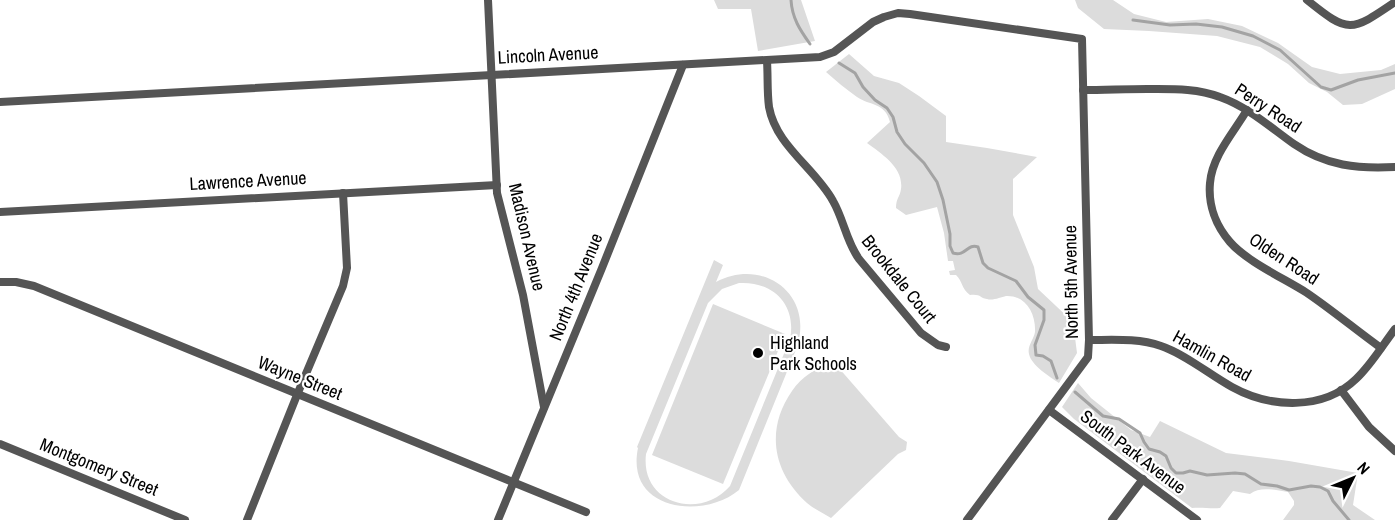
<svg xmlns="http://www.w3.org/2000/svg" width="1395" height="520" font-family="'Archivo Narrow',sans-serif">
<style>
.green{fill:#dcdcdc;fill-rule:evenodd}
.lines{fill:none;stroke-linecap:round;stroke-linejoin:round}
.stream{stroke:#a3a3a3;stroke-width:3}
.street{stroke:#555;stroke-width:8}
.poi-dot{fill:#000;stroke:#fff;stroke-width:2}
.labels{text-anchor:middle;stroke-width:4.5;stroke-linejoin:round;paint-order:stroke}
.street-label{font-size:18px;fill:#000;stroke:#fff}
.poi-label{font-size:18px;fill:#000;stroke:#fff;text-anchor:start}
</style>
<rect width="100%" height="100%" fill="#fff"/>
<g class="green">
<path d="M714 0H801L815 41 758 51 751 9H718Z"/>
<path d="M1075 0H1113L1134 14 1166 22 1208 19 1242 26 1278 43 1312 67 1340 74 1381 70 1395 64V89L1362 104 1343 105 1327 92 1309 83 1288 64 1260 47 1217 36 1149 31 1104 29 1078 8Z"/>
<path d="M849 54 874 76 899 83 919 96 946 116V142L987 148 1037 157 1013 179V215L1034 267 1038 289 1073 322 1077 353 1059 383C1050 377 1031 365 1029 354 1027 346 1034 339 1035 332 1036 314 1026 295 1006 296 1001 297 993 301 987 299 979 298 982 294 970 295 961 288 963 282 956 275H950L949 271 955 270 953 261H948L944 233 937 207 906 215 896 208C896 198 900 197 901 189 904 168 882 154 867 143L890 122C885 102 870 106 857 97 846 89 836 81 826 72Z"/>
<path d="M714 260 723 265 716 282C763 257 814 294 797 347L739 490C703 520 625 511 638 448L637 447ZM739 283C773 281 797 305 790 339L730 486C701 520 640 505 646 454L708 303 722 289Z"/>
<path d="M713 304 785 334 723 484 652 455Z"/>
<path d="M831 359 899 437 907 442 906 450 898 454 831 518C823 513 814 509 807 503 773 472 765 430 792 391 801 377 818 368 831 359Z"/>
<path d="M1078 383 1091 398 1131 430 1150 437 1160 421 1226 453 1289 461 1358 473 1353 505 1375 520H1283L1294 505V501L1288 492C1275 490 1260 486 1250 494L1233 491 1220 508C1211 509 1202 507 1192 508L1074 419 1062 407Z"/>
</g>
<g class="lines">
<g class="stream">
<path d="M791 0C792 18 800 30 810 44"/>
<path d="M1133 20 1170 25 1196 24 1222 27 1253 36 1280 50 1321 87 1331 90 1358 80 1395 73"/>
<path d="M839 63 855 73 863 87 875 100 887 108 893 117 897 132 905 144 924 163 937 182 943 200 950 234V246L953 253C966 257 967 243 978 247L983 263 988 268 1016 281 1028 297 1044 310V320L1035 345 1036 355 1043 356 1051 361 1057 378"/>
<path d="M1075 392 1103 416 1119 419 1140 433 1144 442 1149 449 1160 452 1166 456 1171 468 1176 473H1183L1190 471 1207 475 1235 473 1245 474 1261 484 1277 486 1289 490 1311 486 1320 487 1328 491 1333 501 1349 520"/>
</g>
<g class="street">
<path d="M488 0 497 193 523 295 544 407"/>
<path d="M1307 0C1349 34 1351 32 1395 2"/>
<path d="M767 61C768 76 767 92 769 107 776 146 815 168 833 201 844 220 846 241 859 259L921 333 938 345 946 347"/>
<path d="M1083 90C1104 90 1126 89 1147 89 1172 89 1197 88 1220 97 1248 107 1270 127 1294 144 1326 166 1358 169 1395 167"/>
<path d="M0 102 820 57 834 52 873 22 884 17 898 13 910 14 1082 39 1089 340 1088 357 967 520"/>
<path d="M1247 110C1234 132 1212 156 1210 183 1208 205 1216 226 1230 242 1246 261 1285 279 1307 293 1332 310 1356 330 1381 348"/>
<path d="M0 212 497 185"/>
<path d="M0 282H16L34 286 586 512"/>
<path d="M1089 340C1113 340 1138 338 1161 346 1185 354 1210 375 1232 387 1270 408 1323 411 1356 379 1371 365 1382 346 1395 329"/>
<path d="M1341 390 1369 427 1395 451"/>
<path d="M1049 410 1197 520"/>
<path d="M0 444 185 520"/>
<path d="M247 520 297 395 343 286 347 268 343 193"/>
<path d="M498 520 602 268 683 65"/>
<path d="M1112 520 1143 479"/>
</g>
</g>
<circle class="poi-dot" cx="758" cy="353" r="6"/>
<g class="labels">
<g class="street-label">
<text transform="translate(548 55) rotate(-3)" y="6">Lincoln Avenue</text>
<text transform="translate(1268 108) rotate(33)" y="6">Perry Road</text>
<text transform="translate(248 181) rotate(-3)" y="6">Lawrence Avenue</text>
<text transform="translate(527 237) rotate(77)" y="6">Madison Avenue</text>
<text transform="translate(1284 259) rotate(33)" y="6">Olden Road</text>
<text transform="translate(899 279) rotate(51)" y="6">Brookdale Court</text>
<text transform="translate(1071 282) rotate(-91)" y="6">North 5th Avenue</text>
<text transform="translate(576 287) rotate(-68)" y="6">North 4th Avenue</text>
<text transform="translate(1212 356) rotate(29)" y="6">Hamlin Road</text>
<text transform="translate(300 378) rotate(22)" y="6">Wayne Street</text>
<text transform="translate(1133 452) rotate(37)" y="6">South Park Avenue</text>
<text transform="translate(99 467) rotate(22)" y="6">Montgomery Street</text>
</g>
<g class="poi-label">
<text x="770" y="349">Highland<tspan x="770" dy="21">Park Schools</tspan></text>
</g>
</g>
<g transform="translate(1353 478) rotate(47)" stroke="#ffffff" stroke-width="4.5" paint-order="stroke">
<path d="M0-4.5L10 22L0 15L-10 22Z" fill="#000000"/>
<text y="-9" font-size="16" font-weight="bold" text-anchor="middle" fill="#000000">N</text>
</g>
</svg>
